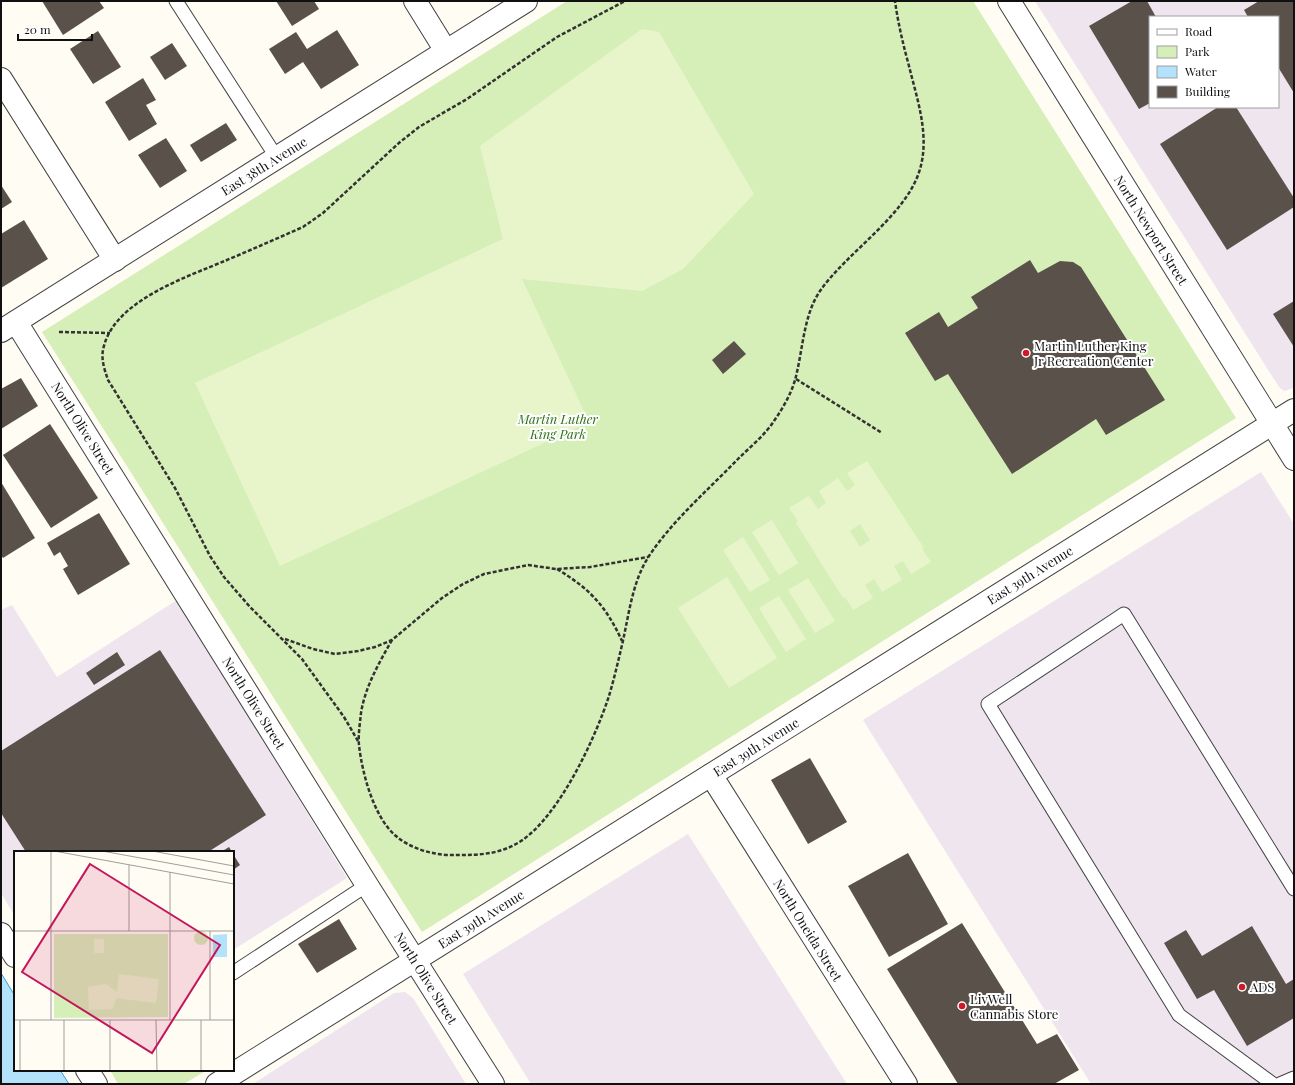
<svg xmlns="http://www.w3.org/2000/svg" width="1295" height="1085" font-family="'Playfair Display',serif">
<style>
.industrial{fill:#eee5ef;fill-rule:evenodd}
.green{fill:#d6efb8}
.pitch{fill:#e8f5cb;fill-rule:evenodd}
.water{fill:#b3e3fc;stroke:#329edb}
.building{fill:#5a514b}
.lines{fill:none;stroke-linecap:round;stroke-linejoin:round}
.service-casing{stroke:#434343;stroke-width:15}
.minor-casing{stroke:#434343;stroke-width:24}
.tertiary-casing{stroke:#434343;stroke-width:24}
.path{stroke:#323232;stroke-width:2.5;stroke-dasharray:4 2;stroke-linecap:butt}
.service{stroke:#fff;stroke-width:13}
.minor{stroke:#fff;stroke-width:22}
.tertiary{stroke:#fff;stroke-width:22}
.poi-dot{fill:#d01828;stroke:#fff;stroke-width:1.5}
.labels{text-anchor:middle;stroke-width:4;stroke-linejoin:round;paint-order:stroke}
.street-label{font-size:13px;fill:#101010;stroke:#fff}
.poi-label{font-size:13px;fill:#101010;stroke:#fff;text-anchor:start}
.park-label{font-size:13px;font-style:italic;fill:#2e7118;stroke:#fff}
.inset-road{fill:none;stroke:#9f9e99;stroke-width:1}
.view{fill:#c2185b;fill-opacity:0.15;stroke:#c2185b;stroke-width:2}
.inset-edge{fill:none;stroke:#101010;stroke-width:2}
</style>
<rect width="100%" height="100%" fill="#fffcf4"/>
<g class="industrial">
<path d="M1035 1H1294V388L1284 391 1279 387ZM1150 17H1278V107H1150Z"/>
<path d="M1261 472 1294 524V1071L1263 1084H1091L863 720Z"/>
<path d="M177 600 347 878 233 950V852H15V916L1 893V610L12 605 57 677Z"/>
<path d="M688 834 847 1084H531L463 974Z"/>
<path d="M405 992 413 998 466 1084H253L394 993Z"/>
</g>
<g class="green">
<path d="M567 1H973L1236 418 422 932 42 332Z"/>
<path d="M110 1070H207L184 1084H118Z"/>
</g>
<g class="pitch">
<path d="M642 29 659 32 754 194 683 269 642 291 522 279 589 422 280 566 195 383 503 239 480 146Z"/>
<path d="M867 461 924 548 922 549 931 562 911 574 903 561 894 566 902 580 882 592 874 579 865 585 873 598 853 610 845 597 843 598 796 523 798 521 789 508 809 496 818 509 826 503 819 491 838 478 847 491 855 485 847 473ZM860 524 870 540 860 547 850 531Z"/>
<path d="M772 520 798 563 779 575 752 532Z"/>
<path d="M743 537 770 580 750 592 723 550Z"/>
<path d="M727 577 777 658 729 688 678 608Z"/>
<path d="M808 578 835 621 815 633 788 590Z"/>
<path d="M779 596 806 639 786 652 759 608Z"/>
</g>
<path class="water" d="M1 973 15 996V1070H60L69 1084H1Z"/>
<g class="building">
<path d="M42 1H99L104 8 63 35Z"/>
<path d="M276 1H314L319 9 292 26Z"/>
<path d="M1132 1H1147L1156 17H1150V103L1139 109 1089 26Z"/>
<path d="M1259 1H1294V93L1278 67V17H1248L1244 10Z"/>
<path d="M337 30 359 65 321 89 303 62 285 74 269 49 296 32 307 49Z"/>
<path d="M98 31 121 67 93 84 70 49Z"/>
<path d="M172 43 187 66 165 80 150 57Z"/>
<path d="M143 78 156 100 146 105 157 124 129 141 105 102Z"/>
<path d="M1218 107H1236L1294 198V207L1227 250 1160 144Z"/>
<path d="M226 123 237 140 201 162 190 145Z"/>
<path d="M166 138 187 171 160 188 138 155Z"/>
<path d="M1 185 12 202 1 209Z"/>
<path d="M24 220 48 259 1 288V234Z"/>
<path d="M1030 260 1038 273 1060 261 1073 262 1081 267 1165 400 1106 435 1096 419 1012 474 948 374 935 381 905 333 939 312 948 327 978 308 971 297Z"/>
<path d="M1294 301V347L1273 314Z"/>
<path d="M734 341 746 354 723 374 712 360Z"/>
<path d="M21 378 38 406 1 429V389Z"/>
<path d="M50 424 98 498 51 528 3 455Z"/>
<path d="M1 482 35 538 3 558 1 555Z"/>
<path d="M99 513 130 564 78 595 63 569 68 566 60 552 54 556 47 543Z"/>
<path d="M160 650 266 815 208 852H26L1 813V751Z"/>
<path d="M117 652 125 665 94 685 86 673Z"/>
<path d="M810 758 847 822 808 844 771 780Z"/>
<path d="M229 847 232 852H221Z"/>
<path d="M908 853 948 924 889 957 848 886Z"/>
<path d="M233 854 240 865 233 870Z"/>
<path d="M339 919 357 949 317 973 298 944Z"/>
<path d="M962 923 1037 1044 1057 1034 1079 1070 1054 1084H958L887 969Z"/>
<path d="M1252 926 1286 984 1294 979V1018L1247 1046 1214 990 1197 999 1164 943 1186 930 1202 956Z"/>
</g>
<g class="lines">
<g class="service-casing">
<g id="service">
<path d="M176 1 277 158"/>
<path d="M233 973 367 885"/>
<path d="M1273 1084 1179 1015 988 704 1124 614 1294 889"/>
<path d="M1280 1084 1294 1078"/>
</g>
</g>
<g class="minor-casing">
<g id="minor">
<path d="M1009 1 1294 459"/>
<path d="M1 79 115 260"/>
<path d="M16 322 367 885 493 1084"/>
<path d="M711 775 906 1084"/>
<path d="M1 934 15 956"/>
<path d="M87 1070 96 1084"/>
<path d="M217 1084 1294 410"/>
</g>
</g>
<g class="tertiary-casing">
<g id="tertiary">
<path d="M415 1 446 51"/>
<path d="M1 331 526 1"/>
</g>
</g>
<g class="path">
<path d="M59 332 110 333"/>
<path d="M796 379 882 433"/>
<path d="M557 569C590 589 606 606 622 641"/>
<path d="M285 639 313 649 335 654 358 651 375 647 392 640 442 598 463 584 484 574 528 565 556 569 590 567 648 557"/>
<path d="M392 640C379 663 365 687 361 713 360 723 358 735 359 745 362 773 374 818 396 836 412 850 437 856 458 855 481 855 501 854 521 841 559 816 595 739 609 696 614 679 618 662 622 645 629 615 632 582 649 556 673 520 708 490 738 459 750 447 765 435 774 421 783 408 791 394 795 380 803 351 803 316 820 291 847 252 907 215 920 169 930 135 917 99 909 66 903 44 898 23 895 1"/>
<path d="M358 741 344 717 302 659 250 607 224 577 210 556 175 488 108 380C105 371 101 360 103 350 112 301 187 277 227 260 253 249 278 238 303 227L323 213 400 142 419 127 467 99 557 37 625 1"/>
</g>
<use href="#service" class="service"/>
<use href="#minor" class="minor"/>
<use href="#tertiary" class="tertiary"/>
</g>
<g class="poi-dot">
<circle cx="1026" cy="353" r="4"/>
<circle cx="1242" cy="987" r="4"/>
<circle cx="962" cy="1006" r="4"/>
</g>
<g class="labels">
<g class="street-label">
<text transform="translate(264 166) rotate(-32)" y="5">East 38th Avenue</text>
<text transform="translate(1151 230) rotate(58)" y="5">North Newport Street</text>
<text transform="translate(83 428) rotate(58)" y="5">North Olive Street</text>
<text transform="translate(1030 575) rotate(-32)" y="5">East 39th Avenue</text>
<text transform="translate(254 703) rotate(58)" y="5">North Olive Street</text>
<text transform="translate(756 747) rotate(-32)" y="5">East 39th Avenue</text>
<text transform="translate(481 919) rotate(-32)" y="5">East 39th Avenue</text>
<text transform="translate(808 930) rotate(58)" y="5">North Oneida Street</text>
<text transform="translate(426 978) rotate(58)" y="5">North Olive Street</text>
</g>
<g class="poi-label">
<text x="1034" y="351">Martin Luther King<tspan x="1034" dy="15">Jr Recreation Center</tspan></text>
<text x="1250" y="992">ADS</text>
<text x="970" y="1004">LivWell<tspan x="970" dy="15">Cannabis Store</tspan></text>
</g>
<g class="park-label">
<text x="558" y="424">Martin Luther<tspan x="558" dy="15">King Park</tspan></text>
</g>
</g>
<g transform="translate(14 851)">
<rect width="220" height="220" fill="#fffcf4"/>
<path d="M180 87a7 7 0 1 1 14 0a7 7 0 1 1-14 0ZM40 83H154V166L40 167Z" fill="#d6efb8"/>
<path d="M80 88H90V102H80ZM105 123 145 128 142 152 102 147 99 158 75 159 74 136 92 133 103 141Z" fill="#e8f5cb"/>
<path d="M213 83V106H199V84Z" fill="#b3e3fc"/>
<path class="inset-road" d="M37 0V169M40 0 220 33M88 0 220 24M138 0 220 15M115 14V80M156 21V169M0 80H220M196 80V169M0 169H220M6 169V220M50 169V220M96 169V220M142 169 143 220M187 169V220"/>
<path class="view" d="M76 13 206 94 138 202 8 121Z"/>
<rect width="220" height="220" class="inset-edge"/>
</g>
<rect width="1295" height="1085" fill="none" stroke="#101010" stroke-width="4"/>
<rect x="1149" y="16" width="130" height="92" fill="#ffffff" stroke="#9f9f9f"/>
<rect x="1157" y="29" width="20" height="6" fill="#ffffff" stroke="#9f9f9f"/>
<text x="1185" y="36" font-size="12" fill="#101010">Road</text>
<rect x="1157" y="46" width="20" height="12" fill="#d6efb8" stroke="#9f9f9f"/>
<text x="1185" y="56" font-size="12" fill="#101010">Park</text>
<rect x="1157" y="66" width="20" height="12" fill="#b3e3fc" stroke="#9f9f9f"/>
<text x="1185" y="76" font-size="12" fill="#101010">Water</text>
<rect x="1157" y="86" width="20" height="12" fill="#5a514b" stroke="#9f9f9f"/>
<text x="1185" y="96" font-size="12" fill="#101010">Building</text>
<path d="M18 34v6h74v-6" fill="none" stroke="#101010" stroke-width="2"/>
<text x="24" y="34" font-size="12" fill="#101010" stroke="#ffffff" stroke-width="3" paint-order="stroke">20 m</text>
</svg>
